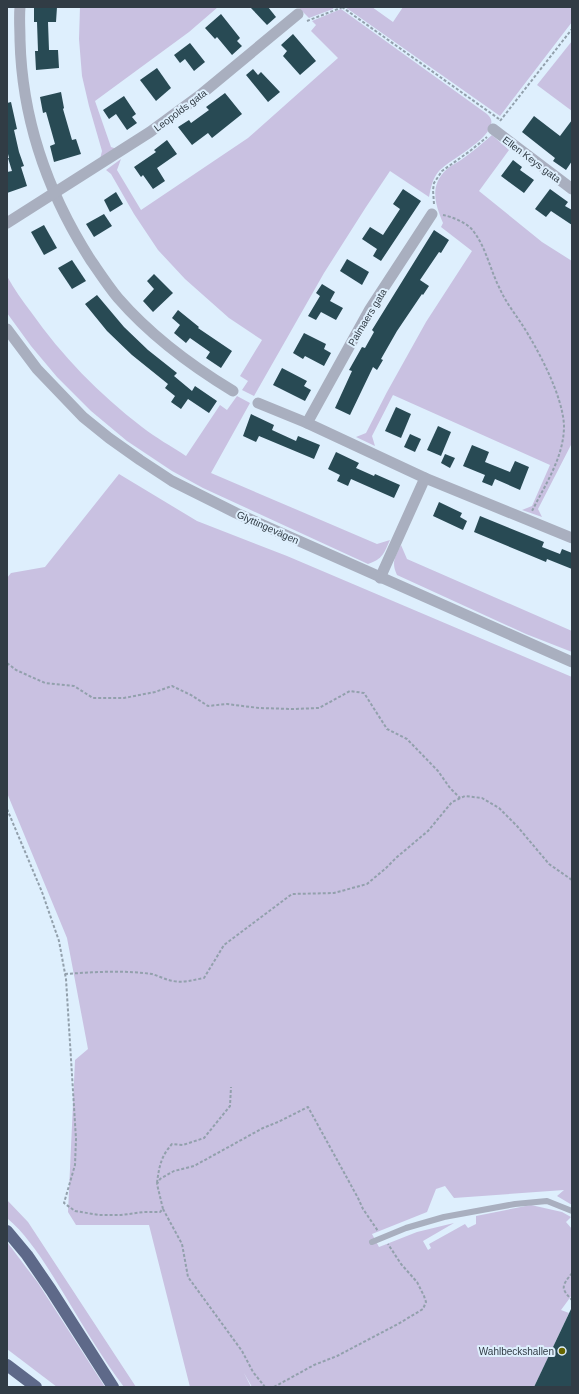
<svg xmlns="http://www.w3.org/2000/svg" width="579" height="1394" font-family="Helvetica,sans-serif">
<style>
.green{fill:#c9c1e1}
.building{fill:#284a54}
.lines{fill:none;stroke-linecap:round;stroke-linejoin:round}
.path{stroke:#92a0ac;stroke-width:2;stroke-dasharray:3 2;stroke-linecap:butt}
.service{stroke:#a9afbf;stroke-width:6}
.minor{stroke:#a9afbf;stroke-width:11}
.tertiary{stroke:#a9afbf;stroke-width:11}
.motorway{stroke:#5e6989;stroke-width:12}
.poi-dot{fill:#676600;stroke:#deeffd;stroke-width:1.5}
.labels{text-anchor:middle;stroke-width:4;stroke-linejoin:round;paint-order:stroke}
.street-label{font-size:10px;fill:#313c45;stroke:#deeffd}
.poi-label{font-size:10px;fill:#313c45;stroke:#deeffd;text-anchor:end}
</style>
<rect width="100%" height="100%" fill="#deeffd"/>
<g class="green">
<path d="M80 7H218L189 32 95 101 111 147 117 149 100 159 102 151 89 106 82 76 79 39Z"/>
<path d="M298 7H334L333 9 309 18Z"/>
<path d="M345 7H372L393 22 403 7H572V22L500 116Z"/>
<path d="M341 9 487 114C508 131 448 160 439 171 432 179 431 188 429 197L390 171 366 207 324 273 254 396 242 390 248 381 240 376 262 340 229 318 185 279 158 250 134 214 111 174 106 170 121 159 117 170 141 210 248 138 338 58 311 31 316 25 312 21Z"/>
<path d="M572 41V111L537 85Z"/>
<path d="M492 135 509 150 479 191 542 242 572 261V443L538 509 542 517 522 510 532 506 550 465 393 395 372 436 375 446 356 437 366 433 387 392 426 322 472 251 441 227 443 223C435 204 429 185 447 169 451 165 457 163 461 160 472 152 482 144 492 135Z"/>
<path d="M7 276C14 289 22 300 31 312 62 356 99 394 142 427 156 438 171 446 186 456L220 405 227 410 237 396 250 403 211 473 377 544 390 540C384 553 383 559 368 564L203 488 172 471 127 441 91 411 57 377 31 346 7 313Z"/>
<path d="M119 474 197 521 287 556 572 677V1205L557 1196 564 1190 454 1198 445 1186 436 1189 427 1212 372 1234 379 1247 417 1232 454 1223 423 1241 428 1250 431 1248 429 1244 465 1224 468 1228 476 1224V1216L531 1205 562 1212 571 1217 566 1222 572 1229V1295L561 1310 569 1313 534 1387H252L244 1373 251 1387H190L149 1225H76L68 1212 75 1060 88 1049 67 938 7 793V578L11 573 45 567Z"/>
<path d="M401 545 407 559 572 631V652L526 634 397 575C391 562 395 557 401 545Z"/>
<path d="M7 1200 28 1222 136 1387H124C103 1359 85 1329 67 1299 51 1273 31 1238 7 1218Z"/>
<path d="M7 1242 38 1283 105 1387H57L7 1349Z"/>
</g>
<g class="building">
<path d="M34 7H57L56 22H48L49 50H58L59 68 36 70 35 51H38L37 22H34Z"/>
<path d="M250 7H268L276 17 267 25Z"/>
<path d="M221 14 240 38 237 41 242 46 232 55 217 37 215 39 205 28Z"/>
<path d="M293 34 316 61 300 75 283 56 287 51 281 45Z"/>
<path d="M190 43 205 62 194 71 185 59 180 63 174 55Z"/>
<path d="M157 68 171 88 156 101 140 80Z"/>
<path d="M253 69 258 75 261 72 280 92 268 102 246 75Z"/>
<path d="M61 92 64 108 63 109 72 140 76 139 81 154 54 162 50 146 55 144 46 112 43 113 40 97Z"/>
<path d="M225 93 242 114 212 138 208 133 192 145 178 127 189 120 191 123 209 110 206 107Z"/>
<path d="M124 96 136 114 132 117 137 123 127 130 116 114 109 119 103 110Z"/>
<path d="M11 102 17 129 14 130 19 152 24 166 21 167 27 186 7 193V172L12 171 8 158H9L7 150V103Z"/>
<path d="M534 116 560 136 572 120V161L566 170 553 161 555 158 522 132Z"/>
<path d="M167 140 177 154 157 168 165 181 153 189 143 175 141 177 134 167 156 152 154 150Z"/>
<path d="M513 160 522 167 520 170 534 180 524 193 501 176Z"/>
<path d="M403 189 421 201 381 261 373 256 377 249 362 239 370 227 383 235 400 209 393 204Z"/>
<path d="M550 189 568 202 565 206 572 210V225L551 211 546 217 535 209Z"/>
<path d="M116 192 123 204 110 212 104 200Z"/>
<path d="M104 214 112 226 94 237 86 224Z"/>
<path d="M44 225 57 248 44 255 31 232Z"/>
<path d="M434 230 449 240 441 253 439 252 420 280 429 286 423 295 422 294 397 331 381 359 383 360 377 370 373 367 350 415 335 408 352 371 349 370 362 347 365 348 374 332 372 330Z"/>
<path d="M347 259 369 272 362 285 340 271Z"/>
<path d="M72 260 86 281 72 289 58 268Z"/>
<path d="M154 274 173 293 153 312 143 301 154 289 147 281Z"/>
<path d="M322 284 335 292 330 301 343 308 336 320 321 312 316 320 308 316 320 296 316 293Z"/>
<path d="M97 295 124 327 148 350 177 373 174 376 192 391 195 386 217 401 209 413 188 399 181 409 171 402 175 396 165 388 168 384 132 355 107 331 85 304Z"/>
<path d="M178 310 199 327 198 328 232 351 221 368 206 358 210 352 190 338 186 343 174 333 180 325 172 318Z"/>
<path d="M304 333 326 344 324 349 331 353 324 366 305 356 303 359 293 353Z"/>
<path d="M282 368 307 381 304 386 311 390 305 401 273 385Z"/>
<path d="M396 407 411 414 401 438 385 431Z"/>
<path d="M251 414 274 425 272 430 296 441 298 436 320 445 314 459 259 436 256 442 243 436Z"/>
<path d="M438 426 451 432 441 456 427 450Z"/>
<path d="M410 434 421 439 415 452 404 447Z"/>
<path d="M472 445 489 452 485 462 510 472 515 461 529 467 520 490 495 479 492 486 482 482 485 475 463 466Z"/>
<path d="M336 452 359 463 356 468 374 476 375 474 400 485 394 498 351 479 348 486 337 481 340 475 328 469Z"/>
<path d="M445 454 455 458 450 468 441 463Z"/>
<path d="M439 502 462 513 460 517 467 521 463 530 433 516Z"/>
<path d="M480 516 544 542 542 547 560 554 562 549 572 553V569L547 559 546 562 474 532Z"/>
<path d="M572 1307V1387H534Z"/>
</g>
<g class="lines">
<g class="path">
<path d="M342 7 499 119"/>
<path d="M307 21 343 7"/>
<path d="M500 121 572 29"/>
<path d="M434 204 433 190 434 183 442 171 470 151 487 137"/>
<path d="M443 215C453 217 468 223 474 232 486 248 490 269 499 287 505 301 513 311 521 323 538 349 563 396 564 426 564 457 545 485 532 511"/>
<path d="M7 663 16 670 45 683 74 686 93 698H124L155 692 172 686 191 695 208 706 227 704 259 708 293 709 319 708 350 691 364 693 387 729 407 739 438 771 450 788 460 798"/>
<path d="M7 809 42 892 59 941 66 979 76 1139 75 1165 64 1203 75 1211 99 1215H121L144 1212H160L163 1209 157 1184 160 1179 174 1171 194 1166 263 1128 278 1122 308 1107 358 1198 363 1209 378 1231"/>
<path d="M65 974C94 972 124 970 152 974 159 976 166 980 173 981 184 983 193 980 204 978L224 945 292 894 334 893 367 884 386 868 397 857 428 831 452 802 465 796 482 798 499 808 517 826 549 864 572 880"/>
<path d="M157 1183C159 1167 161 1156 172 1144L183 1145 204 1138 230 1106 231 1087"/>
<path d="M163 1209 182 1244 188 1277 242 1351 253 1372 265 1387"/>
<path d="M572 1273C562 1286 560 1288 572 1300"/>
<path d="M274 1387 314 1365 337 1356 398 1324 423 1309 426 1302 424 1296 417 1282 401 1264 388 1244"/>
</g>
<path class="service" d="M372 1242 406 1228 444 1217 515 1204 547 1201 572 1211"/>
<g class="minor">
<path d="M20 7C19 18 20 29 20 40 22 119 48 193 90 259 99 272 108 286 118 298 151 336 190 365 233 391"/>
<path d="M493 129 572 189"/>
<path d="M7 223 150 132 199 96 298 14"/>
<path d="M258 403 307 423 425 478 572 538"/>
<path d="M307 423 370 309 432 214"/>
<path d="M380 578 425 478"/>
</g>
<path class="tertiary" d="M7 329 37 369 83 417 109 438 140 460 172 481 236 513 572 662"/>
<g class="motorway">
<path d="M7 1231 27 1255 51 1290 113 1387"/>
<path d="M7 1365 36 1387"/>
</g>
</g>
<circle class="poi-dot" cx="562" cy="1351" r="4"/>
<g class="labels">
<g class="street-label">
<text transform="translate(180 110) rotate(-37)" y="4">Leopolds gata</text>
<text transform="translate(532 159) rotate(37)" y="4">Ellen Keys gata</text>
<text transform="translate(367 317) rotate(-59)" y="4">Palmaers gata</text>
<text transform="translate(268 527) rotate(24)" y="4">Glyttingevägen</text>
</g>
<g class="poi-label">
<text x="554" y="1355">Wahlbeckshallen</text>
</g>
</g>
<rect width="579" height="1394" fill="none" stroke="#313c45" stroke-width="16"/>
</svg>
